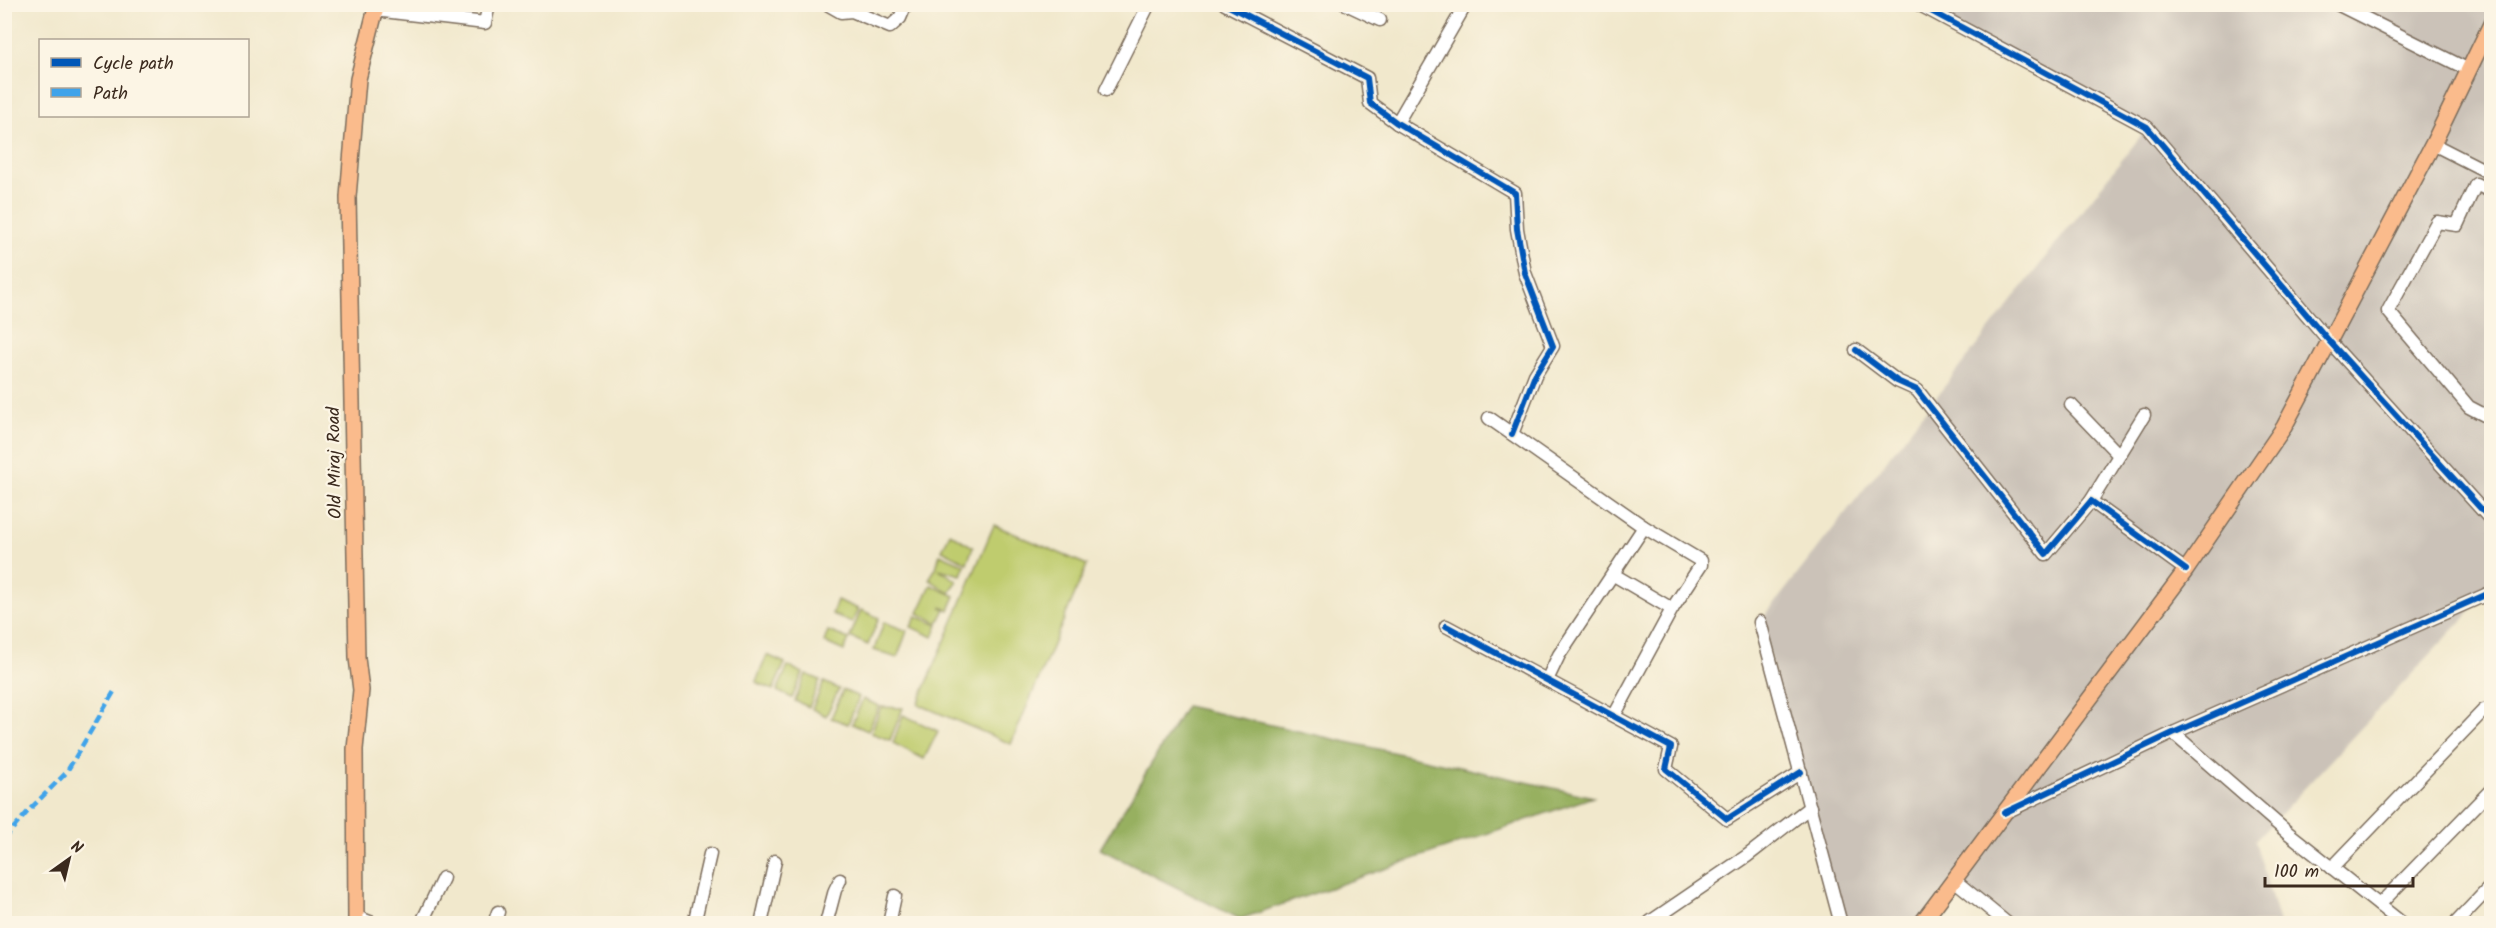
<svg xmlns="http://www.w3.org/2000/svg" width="2496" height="928" font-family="Kalam,sans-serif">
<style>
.industrial{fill:#cbc2b8}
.green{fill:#bfcc6e;stroke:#7d7b46;stroke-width:1.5}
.forest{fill:#97b061;stroke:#696d40;stroke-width:1.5}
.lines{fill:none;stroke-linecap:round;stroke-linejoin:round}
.minor-casing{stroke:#7b6c5b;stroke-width:15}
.major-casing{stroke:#7b6c5b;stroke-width:18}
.minor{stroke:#fff;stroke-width:12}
.major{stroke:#fabb8c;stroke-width:15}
.quiet{stroke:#3fa3ea;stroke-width:4.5;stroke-dasharray:9 4.5;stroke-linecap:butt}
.cycleway-casing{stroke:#fcf5e5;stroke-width:10}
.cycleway{stroke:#0057b8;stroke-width:6}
.labels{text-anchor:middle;stroke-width:4.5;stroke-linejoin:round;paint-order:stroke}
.street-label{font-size:18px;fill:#3b2a1e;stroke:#fcf5e5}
</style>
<rect width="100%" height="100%" fill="#fcf5e5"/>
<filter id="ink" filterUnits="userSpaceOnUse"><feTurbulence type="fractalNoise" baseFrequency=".0167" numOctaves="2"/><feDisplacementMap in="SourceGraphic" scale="12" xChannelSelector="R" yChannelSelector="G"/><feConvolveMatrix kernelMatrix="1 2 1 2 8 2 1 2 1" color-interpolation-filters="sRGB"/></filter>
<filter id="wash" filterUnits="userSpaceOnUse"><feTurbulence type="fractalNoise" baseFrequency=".008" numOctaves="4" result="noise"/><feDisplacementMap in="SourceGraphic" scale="24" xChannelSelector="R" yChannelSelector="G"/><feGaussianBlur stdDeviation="1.35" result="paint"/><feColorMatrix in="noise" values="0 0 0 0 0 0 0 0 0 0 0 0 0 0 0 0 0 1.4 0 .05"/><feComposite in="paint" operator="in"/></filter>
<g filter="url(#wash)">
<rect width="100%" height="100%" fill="#f1e8cc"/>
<path class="industrial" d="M1918 5H2491V596L2488 593 2255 841 2279 923H2009L1954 880 1921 923H1841L1760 622 2147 128Z"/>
<g class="green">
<path d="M994 525 1087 565 1011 744 918 704Z"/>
<path d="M950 533 973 547 967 563 942 550Z"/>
<path d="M940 554 965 565 961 575 939 569 957 581 950 593 929 579 936 568Z"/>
<path d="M931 585 955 596 949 610 941 607 945 609 938 623 918 613Z"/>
<path d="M837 600 858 609 852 623 832 614Z"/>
<path d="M861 610 879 618 868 645 850 637Z"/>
<path d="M916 616 938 625 933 637 911 627Z"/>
<path d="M884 622 907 631 897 658 874 650Z"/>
<path d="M828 631 849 639 844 651 824 642Z"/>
<path d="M767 655 785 663 773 690 756 682Z"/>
<path d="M788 666 803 673 792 698 777 691Z"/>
<path d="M806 674 820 680 809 707 795 701Z"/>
<path d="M824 682 839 689 826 716 812 709Z"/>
<path d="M843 690 859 697 848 724 831 718Z"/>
<path d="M863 699 879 706 868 731 852 724Z"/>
<path d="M881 707 903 708 890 740 871 733Z"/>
<path d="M903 715 938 731 924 759 893 743Z"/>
</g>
<path class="forest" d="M1186 706 1593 797 1240 919 1100 849Z"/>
</g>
<g filter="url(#ink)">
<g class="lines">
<g class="minor-casing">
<g id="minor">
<path d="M827 4 841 12 852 11 890 27 900 18 906 4"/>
<path d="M1225 4 1367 78 1370 103 1397 123 1515 193 1517 229 1525 273 1553 346 1535 375 1512 434"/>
<path d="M1346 4 1380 20"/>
<path d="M1918 4 2147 127 2330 342 2492 521"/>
<path d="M2337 4 2469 70"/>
<path d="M375 10 485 23 489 4"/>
<path d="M1106 90 1149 4"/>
<path d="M1397 123 1466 4"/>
<path d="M2433 144 2492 174"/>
<path d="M2492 192 2476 184 2457 225 2437 222 2388 311 2469 407 2492 419"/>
<path d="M1856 350 1897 381 1917 390 2046 554 2091 501 2186 570"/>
<path d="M2071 405 2119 455"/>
<path d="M1489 418 1644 527 1701 561V565L1672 609 1614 716"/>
<path d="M2091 501 2144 415"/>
<path d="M1614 575 1672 609"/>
<path d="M1760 622 1841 924"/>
<path d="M1446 626 1671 747 1666 769 1727 819 1801 772"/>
<path d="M1547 680 1559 655 1644 527"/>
<path d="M2173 733 2287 832 2403 924"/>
<path d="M2004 813 2173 733 2492 592"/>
<path d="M2332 868 2484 710"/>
<path d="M1954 880 2008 924"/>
<path d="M2379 905 2492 789"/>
<path d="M357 917 375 924"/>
<path d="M1650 922 1747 856 1810 807"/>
<path d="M421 924 443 878"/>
<path d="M494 924 498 912"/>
<path d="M694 924 710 854"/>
<path d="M761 924 775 861"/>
<path d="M826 924 835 890 840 880"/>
<path d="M889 924 895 896"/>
<path d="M2455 924 2492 885"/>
</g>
</g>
<g class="major-casing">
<g id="major">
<path d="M356 924 355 749 361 690 357 658 348 197 358 79 377 4"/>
<path d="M1921 924 2186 570 2284 427 2433 144 2492 22"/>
</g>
</g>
<use href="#minor" class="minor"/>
<use href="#major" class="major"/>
<path class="quiet" d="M4 839 31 808 66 773 115 690"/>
<g class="cycleway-casing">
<g id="cycleway">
<path d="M1225 4 1367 78 1370 103 1397 123 1515 193 1517 229 1525 273 1553 346 1535 375 1512 434"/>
<path d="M1918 4 2147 127 2330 342 2492 521"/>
<path d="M1856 350 1897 381 1917 390 2046 554 2091 501 2186 570"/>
<path d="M1446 626 1671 747 1666 769 1727 819 1801 772"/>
<path d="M2004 813 2173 733 2492 592"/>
</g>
</g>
<use href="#cycleway" class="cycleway"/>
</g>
</g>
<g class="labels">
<g class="street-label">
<text transform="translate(334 463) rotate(-91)" y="6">Old Miraj Road</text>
</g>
</g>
<rect width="2496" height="928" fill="none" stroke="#fcf5e5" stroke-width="24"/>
<rect x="39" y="39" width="210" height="78" fill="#fcf5e5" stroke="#afa495" stroke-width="1.5"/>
<rect x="51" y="58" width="30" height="9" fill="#0057b8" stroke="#afa495" stroke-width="1.5"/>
<text x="93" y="69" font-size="18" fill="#3b2a1e">Cycle path</text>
<rect x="51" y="88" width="30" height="9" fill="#3fa3ea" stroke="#afa495" stroke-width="1.5"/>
<text x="93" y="99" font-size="18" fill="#3b2a1e">Path</text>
<g transform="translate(69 859) rotate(34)" stroke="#fcf5e5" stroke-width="4.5" paint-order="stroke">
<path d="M0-4.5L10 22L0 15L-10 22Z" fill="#3b2a1e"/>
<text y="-9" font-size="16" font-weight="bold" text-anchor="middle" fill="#3b2a1e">N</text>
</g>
<path d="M2265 877v9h148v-9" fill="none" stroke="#3b2a1e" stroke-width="3"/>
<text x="2274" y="877" font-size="18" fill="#3b2a1e" stroke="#fcf5e5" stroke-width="4.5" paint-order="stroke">100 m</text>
</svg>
